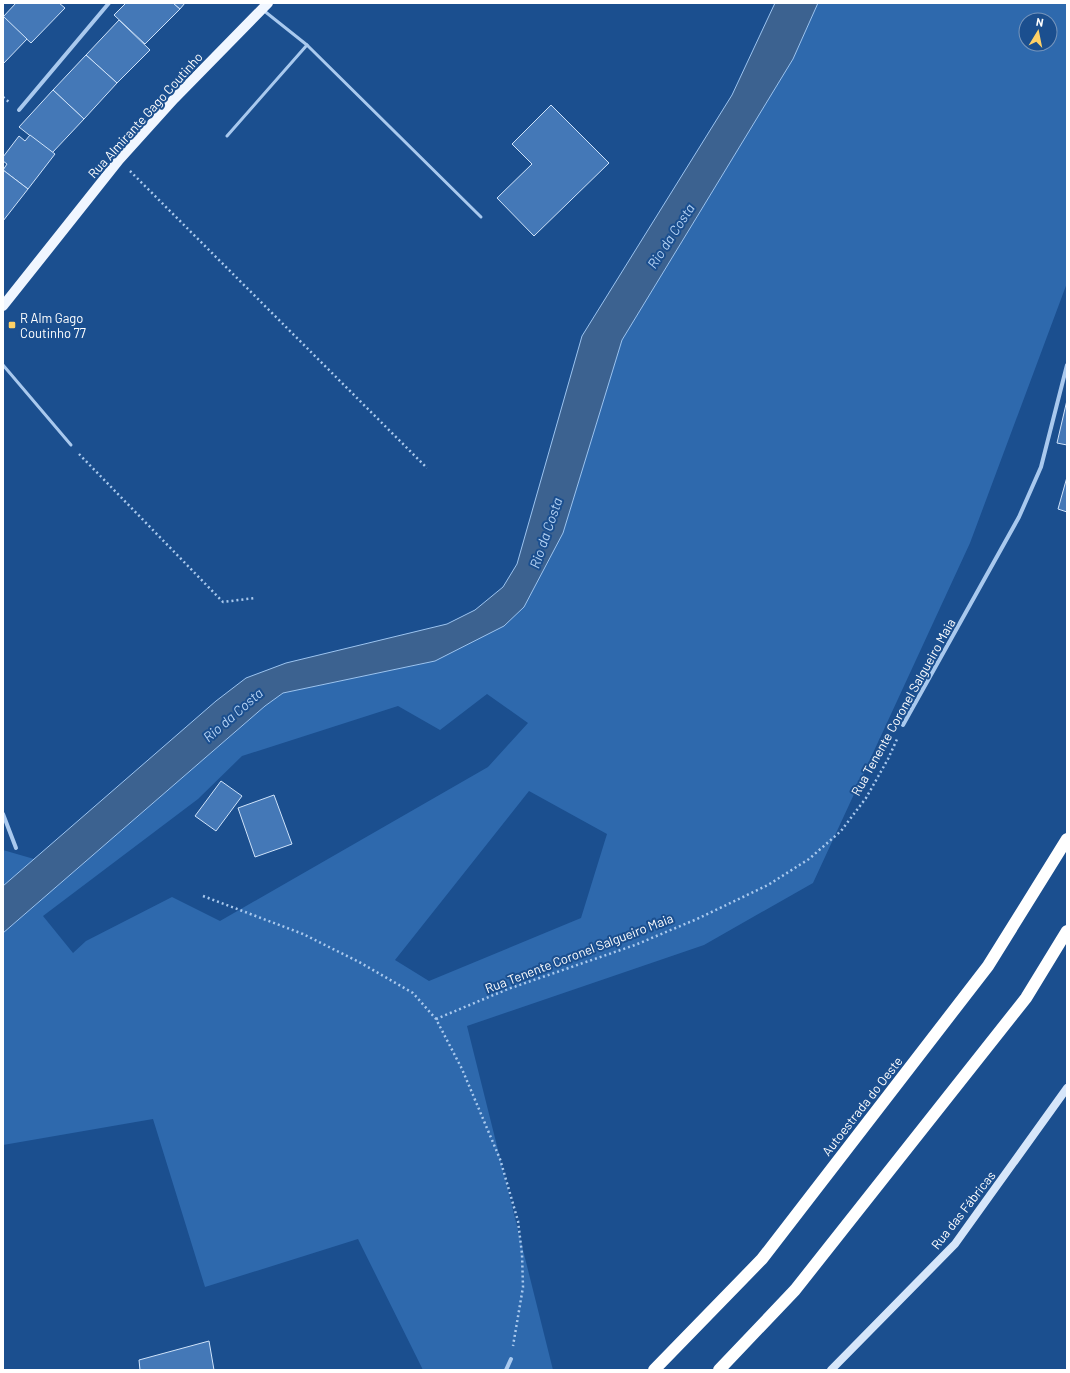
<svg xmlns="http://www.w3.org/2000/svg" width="1070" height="1373" font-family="Barlow,sans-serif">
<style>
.green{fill:#2e69ad;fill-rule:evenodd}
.water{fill:#3c6290;stroke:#9cc4f0}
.building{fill:#4478b7;stroke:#cfe3fa}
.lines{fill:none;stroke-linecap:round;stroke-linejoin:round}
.path{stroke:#a9c9ee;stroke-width:2.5;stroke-dasharray:2 3;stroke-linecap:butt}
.lane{stroke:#a9c9ee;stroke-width:3}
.street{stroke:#a9c9ee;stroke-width:4}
.secondary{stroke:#d6e6fa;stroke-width:8}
.primary{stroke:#f0f6ff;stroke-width:10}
.highway{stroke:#fff;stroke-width:12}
.poi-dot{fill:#ffd166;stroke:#1b4f8f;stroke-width:1.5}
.labels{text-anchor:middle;stroke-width:4;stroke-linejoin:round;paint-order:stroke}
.street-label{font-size:13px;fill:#fff;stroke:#1b4f8f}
.poi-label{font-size:13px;fill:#fff;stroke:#1b4f8f;text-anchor:start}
.water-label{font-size:14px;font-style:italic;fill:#b5d3f5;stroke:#1b4f8f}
</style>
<rect width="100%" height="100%" fill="#1b4f8f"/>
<g class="green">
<path d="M818 3H1067V283L970 543 813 883 704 945 467 1026 553 1370H423L358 1239 205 1287 153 1119 3 1145V933L265 706 283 693 435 661 563 533 622 340 793 59ZM1026 20H1050V44H1026ZM487 694 528 723 488 767 220 921 172 897 86 941 73 953 43 916 198 799 242 756 398 706 440 730ZM529 791 607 834 581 918 429 981 395 960Z"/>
<path d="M3 850 34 859 3 886Z"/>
</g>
<path class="water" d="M775 3H818L793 59 622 340 563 533 524 607 504 626 435 661 283 693 265 706 3 933V886L216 701 246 678 286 663 447 624 475 610 503 587 517 564 582 336 732 95Z"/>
<g class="building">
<path d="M16 3H59L65 8 31 43 3 17Z"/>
<path d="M126 3H173L180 9 145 44 114 15Z"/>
<path d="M173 3H185L180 9Z"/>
<path d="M3 16 27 39 3 64Z"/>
<path d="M119 20 150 50 117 83 86 55Z"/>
<path d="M86 55 117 83 84 119 53 90Z"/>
<path d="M53 90 84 119 52 153 19 127Z"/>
<path d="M551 105 609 163 534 236 497 198 532 164 512 144Z"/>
<path d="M30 135 55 154 28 189 3 170 7 164 3 161V157L19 136 25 141Z"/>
<path d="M3 170 28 189 3 221Z"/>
<path d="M1067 400V445L1057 443Z"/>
<path d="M1067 477V512L1058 509Z"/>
<path d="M221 781 242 796 216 831 195 816Z"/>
<path d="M274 795 292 844 255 857 238 808Z"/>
<path d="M209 1341 214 1370H140L139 1360Z"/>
</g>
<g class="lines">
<g class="path">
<path d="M3 97 9 102"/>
<path d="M130 171 427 468"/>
<path d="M79 454 223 602 255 598"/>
<path d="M203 896 303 934 359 962 413 993 436 1019 462 1069 500 1159 518 1221 522 1254 523 1287 513 1346"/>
<path d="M436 1019 508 989 635 945 697 919 768 885 809 859 841 831 866 798 888 759 898 737"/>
</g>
<g class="lane">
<path d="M263 10 307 45 481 217"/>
<path d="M227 136 307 45"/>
<path d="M3 365 71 445"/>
</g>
<g class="street">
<path d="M19 110 109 3"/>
<path d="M903 725 1019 517 1041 467 1067 365"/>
<path d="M3 814 16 848"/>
<path d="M506 1370 511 1359"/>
</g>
<path class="secondary" d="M831 1370 955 1244 1067 1088"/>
<path class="primary" d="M3 306 119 160 174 99 268 3"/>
<g class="highway">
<path d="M654 1370 762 1259 988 966 1067 839"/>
<path d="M719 1370 795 1290 1026 998 1067 931"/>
</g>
</g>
<rect class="poi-dot" x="8" y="321" width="8" height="8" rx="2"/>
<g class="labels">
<g class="street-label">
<text transform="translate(145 115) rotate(-48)" y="5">Rua Almirante Gago Coutinho</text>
<text transform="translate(903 707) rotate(-61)" y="5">Rua Tenente Coronel Salgueiro Maia</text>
<text transform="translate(579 953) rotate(-21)" y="5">Rua Tenente Coronel Salgueiro Maia</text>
<text transform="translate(862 1106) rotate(-52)" y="5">Autoestrada do Oeste</text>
<text transform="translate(963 1210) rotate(-52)" y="5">Rua das Fábricas</text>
</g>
<g class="poi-label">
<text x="20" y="323">R Alm Gago<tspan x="20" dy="15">Coutinho 77</tspan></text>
</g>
<g class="water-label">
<text transform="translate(671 236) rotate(-57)" y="5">Rio da Costa</text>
<text transform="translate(546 533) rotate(-71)" y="5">Rio da Costa</text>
<text transform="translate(233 715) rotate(-41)" y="5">Rio da Costa</text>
</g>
</g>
<rect width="1070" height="1373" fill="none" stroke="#ffffff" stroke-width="8"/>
<g transform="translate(1038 32) rotate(10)"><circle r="19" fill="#1b4f8f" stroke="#7695bc"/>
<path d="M0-3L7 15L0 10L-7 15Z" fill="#ffd166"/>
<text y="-6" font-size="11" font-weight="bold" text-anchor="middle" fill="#ffffff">N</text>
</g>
</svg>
